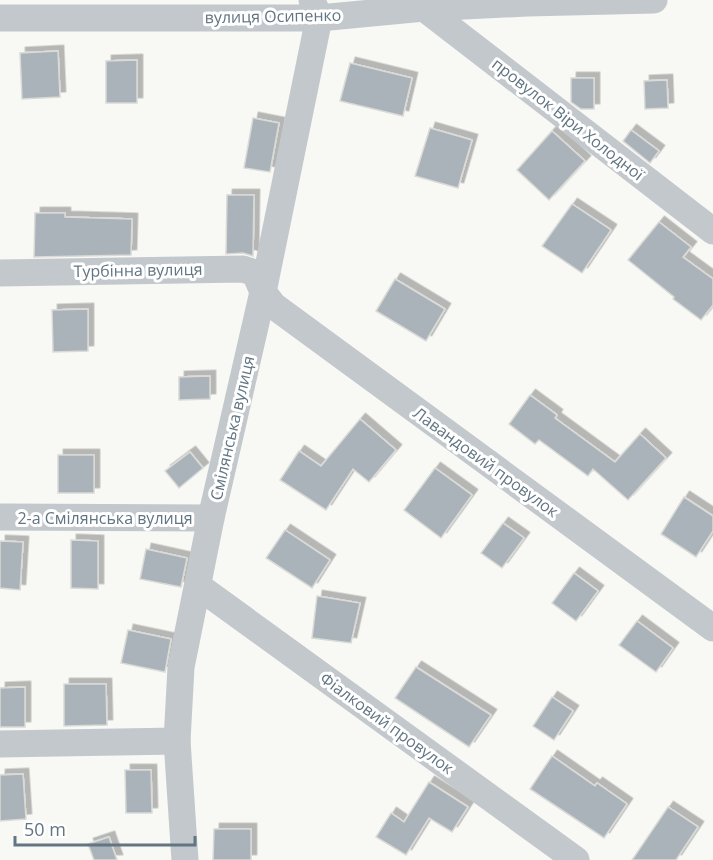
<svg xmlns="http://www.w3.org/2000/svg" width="713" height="860" font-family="'Open Sans',sans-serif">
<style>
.building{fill:#a9b3b9;stroke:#dadad7;stroke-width:1.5;filter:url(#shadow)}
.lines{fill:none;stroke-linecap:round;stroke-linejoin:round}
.minor{stroke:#c3c8cc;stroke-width:27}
.labels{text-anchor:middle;stroke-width:6;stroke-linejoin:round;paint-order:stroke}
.street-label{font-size:16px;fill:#617582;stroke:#fff}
</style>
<defs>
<filter id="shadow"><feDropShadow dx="5.5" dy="-5.5" stdDeviation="0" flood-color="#0004"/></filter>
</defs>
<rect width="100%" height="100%" fill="#f8f8f5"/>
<g class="building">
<path d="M58 51 60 97 22 99 20 53Z"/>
<path d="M137 60V103H106V61Z"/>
<path d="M350 63 412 78 403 116 340 101Z"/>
<path d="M571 78H594V109H581L571 102Z"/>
<path d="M667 80 668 108 645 109 644 81Z"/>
<path d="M253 118 279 123 270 172 244 168Z"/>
<path d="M430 128 472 140 458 188 415 176Z"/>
<path d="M631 130 659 151 650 163 623 141Z"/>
<path d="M552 131 585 161 549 200 517 170Z"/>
<path d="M227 195H254L253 256 243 253 226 254Z"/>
<path d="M572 204 611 230 582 273 542 246Z"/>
<path d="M35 213H65V217L132 219 131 255 34 257Z"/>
<path d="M659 222 691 247 683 257 713 279V305L701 320 673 299 674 297 628 260Z"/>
<path d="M395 279 445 309 426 341 376 311Z"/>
<path d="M88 309V351L53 352 52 310Z"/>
<path d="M210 376V399L179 400V377Z"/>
<path d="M530 395 557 415 555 418 615 462 640 434 666 458 628 500 593 469 588 476 539 440 535 444 509 424Z"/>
<path d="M360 419 396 450 369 482 353 469 326 510 280 480 299 451 321 466Z"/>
<path d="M190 452 203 468 179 488 165 471Z"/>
<rect x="58" y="455" width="36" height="38"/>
<path d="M435 468 472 495 441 538 404 510Z"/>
<path d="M684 497 713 516V531L696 557 661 534Z"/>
<path d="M503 523 524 538 502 568 481 553Z"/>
<path d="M285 530 330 560 312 588 266 558Z"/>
<path d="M71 540 98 541V589L71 588Z"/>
<path d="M0 541 23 542 20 590 0 588Z"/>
<path d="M146 549 187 558 181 587 140 579Z"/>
<path d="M574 573 598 591 576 621 552 603Z"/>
<path d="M317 596 360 603 351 643 312 638Z"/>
<path d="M637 621 673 648 656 672 619 645Z"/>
<path d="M128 630 171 639 165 672 121 663Z"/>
<path d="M416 667 491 715 469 747 395 698Z"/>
<path d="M64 684H106L107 725 64 726Z"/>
<path d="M25 687V727H0V688Z"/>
<path d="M552 697 573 711 554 740 533 726Z"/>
<path d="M552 756 595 786 597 783 627 804 604 838 530 789Z"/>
<path d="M125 770H151L152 813H126Z"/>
<path d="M23 774 26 819 0 821V775Z"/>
<path d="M429 782 468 807 452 832 429 818 406 855 376 837 391 813 404 822Z"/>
<path d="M668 807 698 827 676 860H632Z"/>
<path d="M214 829H251V860H213Z"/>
<path d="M109 837 117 860H94L88 844Z"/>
</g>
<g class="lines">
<g class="minor">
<path d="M424 8 713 231"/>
<path d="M0 18H319L424 8 527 3 654 0"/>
<path d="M0 273 243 269 255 273 263 292 274 306 713 628"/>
<path d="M0 517 211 518"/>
<path d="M198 586 576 860"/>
<path d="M0 744 177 741"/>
<path d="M185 860 177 741 181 667 211 518 263 292 319 18 312 0"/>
</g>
</g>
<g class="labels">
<g class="street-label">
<text transform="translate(273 16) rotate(-1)" y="6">вулиця Осипенко</text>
<text transform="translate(568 119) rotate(38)" y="6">провулок Віри Холодної</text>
<text transform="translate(138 270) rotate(-1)" y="6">Турбінна вулиця</text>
<text transform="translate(232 428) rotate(-77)" y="6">Смілянська вулиця</text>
<text transform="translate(486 462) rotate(36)" y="6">Лавандовий провулок</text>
<text x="105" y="524">2-а Смілянська вулиця</text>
<text transform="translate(387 723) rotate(36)" y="6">Фіалковий провулок</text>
</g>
</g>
<path d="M15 836v9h180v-9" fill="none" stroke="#617582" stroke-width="3"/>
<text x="24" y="836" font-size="18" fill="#617582" stroke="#ffffff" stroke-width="4.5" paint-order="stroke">50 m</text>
</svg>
